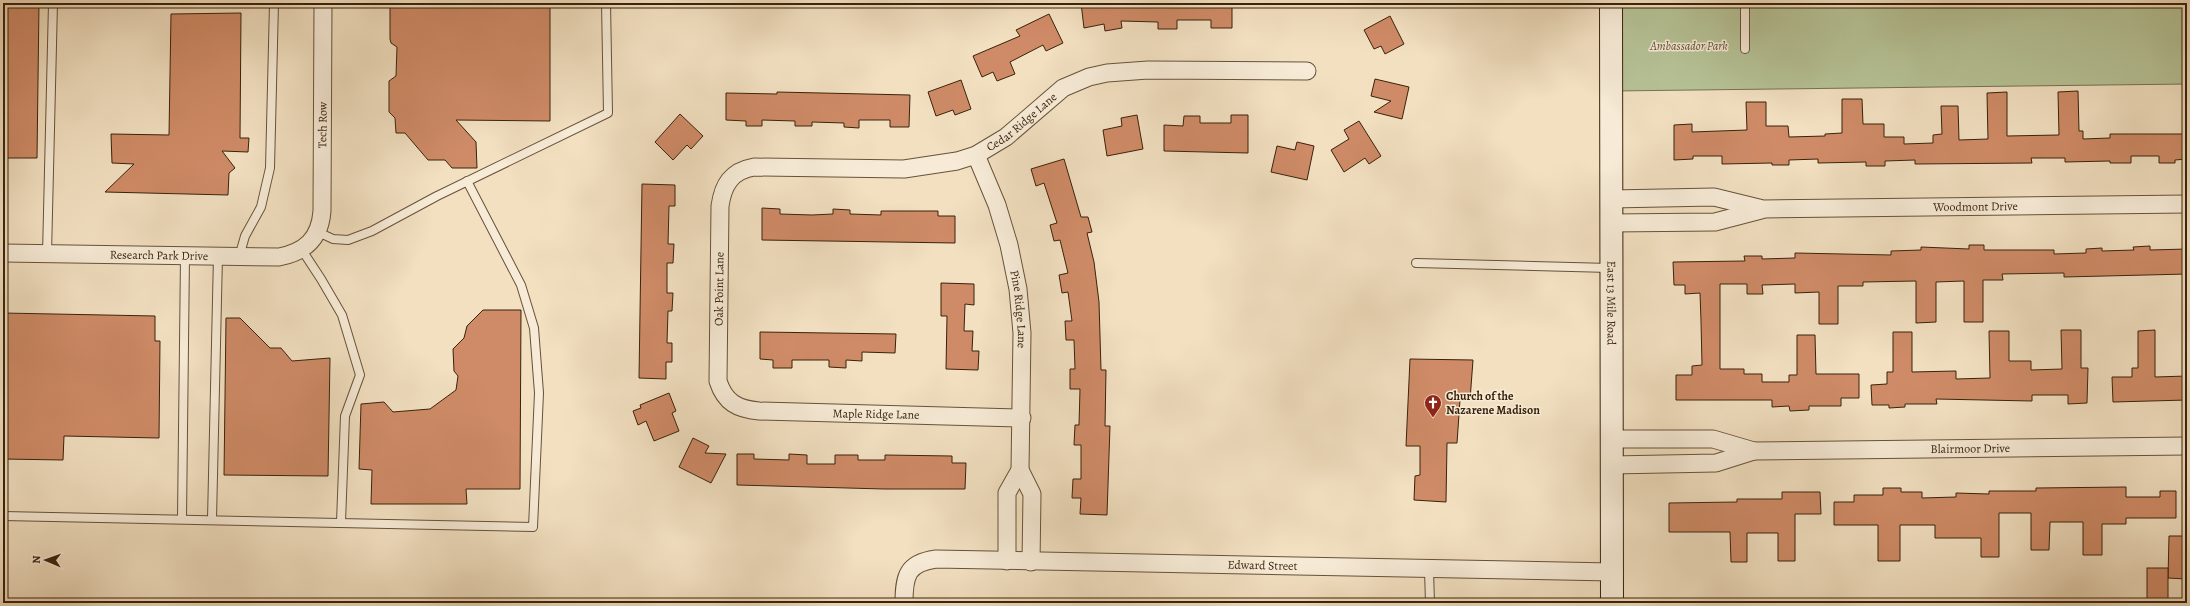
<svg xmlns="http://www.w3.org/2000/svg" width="2190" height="606" font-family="Alegreya,serif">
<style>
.green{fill:#b6c397;stroke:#787251}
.building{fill:#cf8b67;stroke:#39220b}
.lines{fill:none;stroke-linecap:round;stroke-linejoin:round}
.lane-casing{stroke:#675238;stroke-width:10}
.street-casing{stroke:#675238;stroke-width:19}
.secondary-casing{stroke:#39220b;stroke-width:24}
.lane{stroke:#f7ebd7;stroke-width:8}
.street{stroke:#f7ebd7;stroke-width:17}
.secondary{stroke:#f7ebd7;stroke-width:22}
.labels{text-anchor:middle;stroke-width:3;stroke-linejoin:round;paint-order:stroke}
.park-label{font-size:12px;font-style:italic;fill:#5e5235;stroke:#f7ebd7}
.street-label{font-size:12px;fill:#39220b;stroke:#f7ebd7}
.poi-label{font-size:12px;font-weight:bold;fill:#39220b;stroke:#f7ebd7;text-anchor:start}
</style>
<rect width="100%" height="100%" fill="#f2e0c1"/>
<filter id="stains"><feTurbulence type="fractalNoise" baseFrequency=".005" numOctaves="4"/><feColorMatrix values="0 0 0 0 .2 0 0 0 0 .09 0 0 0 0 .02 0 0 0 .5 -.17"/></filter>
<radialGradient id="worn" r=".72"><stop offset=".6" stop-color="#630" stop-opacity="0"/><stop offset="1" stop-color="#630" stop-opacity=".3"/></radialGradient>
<path class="green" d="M1613 3H2187V84L1613 91Z"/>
<g class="building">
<path d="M3 3H39L37 158H3Z"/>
<path d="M390 3H550V121L456 120 476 142 477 168H452L445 160H428L405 133H396L395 118 389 112V81L396 76 397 47 391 43 390 39Z"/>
<path d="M1081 3H1232V28H1211V20H1177V29H1158V22L1121 21 1122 28 1105 31 1104 24 1084 28Z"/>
<path d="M241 13 240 138H249L248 152 222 151 235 168 229 173 228 195 105 192 134 164 112 163 111 134 169 135 171 14Z"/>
<path d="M1049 14 1063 43 1046 51 1043 45 1010 62 1015 74 997 81 993 72 982 77 973 56 1020 36 1016 30Z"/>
<path d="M1390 16 1404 44 1385 54 1381 46 1374 49 1364 30Z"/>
<path d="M1375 79 1409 87 1402 119 1374 112 1391 101 1371 96Z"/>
<path d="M961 80 971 109 955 115 953 110 936 116 928 92Z"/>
<path d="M2078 91 2079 131H2083V139L2110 138V134H2187V159L2175 160V163H2159V156H2131V163H2110V161L2065 162V158H2031L2032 163 1915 164V160L1885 161V166H1866V162L1818 163V159L1789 160V165H1772V163L1722 164V156H1693V159L1674 160V125L1692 124V132L1747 130 1746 102H1766V126H1788L1789 137 1825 136V134L1842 133V99H1862L1863 124H1884V137H1904V144L1933 143V135L1942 134 1941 106H1958L1959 140 1988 139 1987 93 2007 92V136L2059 135 2058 92Z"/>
<path d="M777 92 910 95 909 127H890V120H859V128L844 127V123L812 122V126H795V121L762 120V126H746V121L726 120V93L777 94Z"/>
<path d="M680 114 703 136 691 149 687 145 673 160 655 142Z"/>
<path d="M1137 115 1143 149 1107 156 1103 130 1122 126 1121 118Z"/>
<path d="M1231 115H1248V153L1164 151V125L1183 126 1184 116H1200V123H1231Z"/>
<path d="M1359 121 1381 156 1369 164 1365 158 1344 172 1331 150 1349 139 1344 130Z"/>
<path d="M1297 142 1314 146 1307 180 1271 172 1277 146 1295 150Z"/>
<path d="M1064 159 1081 217H1088L1092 232 1087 233 1094 262 1099 302 1101 370H1106L1105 426H1110L1107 515 1080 514 1081 498H1072L1073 479H1081V445H1074L1075 425H1079L1080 389H1070V369H1075L1074 340H1066L1065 321H1072L1068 292 1062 293 1059 275 1068 273 1060 240 1054 241 1050 225 1057 223 1044 183 1036 186 1031 169Z"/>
<path d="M642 184 675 185V206H669L668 244H674L673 263H667V293H673L672 311H668L667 343H672V362H666V379L639 378Z"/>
<path d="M762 208 780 209V214L812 215 833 214V209L850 210V214L881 215V211H938V216H955V243L762 240Z"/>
<path d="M1969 245H1984V250H2054V254L2086 253V249L2102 248V251L2134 250 2133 247 2150 246V250L2187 249V274L2064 277V273L2002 274 2003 280H1983V322H1964V281L1936 282V322L1916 323V281L1863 282V286H1838V324H1819V292L1795 293V284L1762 285 1763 294H1747V284H1720V369H1744V374H1762V382H1789V375H1797V335H1815L1816 374H1859V398H1841V406H1809V410L1790 411 1789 406 1772 407V400H1676V375H1692V366L1702 365 1701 321 1700 293 1685 294V285H1674L1673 262 1745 261 1744 256H1762V259L1795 258V253L1891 255V251L1921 250V247L1969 249Z"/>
<path d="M941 283 974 284V305L965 304 964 331H973L972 351H979L978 370 946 369 947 316H941Z"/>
<path d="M483 310H521L520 489H466L467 504H371L372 470 359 469 361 404 384 402 393 412 430 409 456 390 458 376 454 371 453 349 464 338 467 326Z"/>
<path d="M3 313 155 316V341H160L159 438 64 436 63 460 3 459Z"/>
<path d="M226 318H240L270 348H281L292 361 330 358 328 476 224 475Z"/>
<path d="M2061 330H2081V368H2088L2087 403 2068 404V395H2032V401L1936 399 1937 404H1905V407L1889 408V405H1872L1871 385 1887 384V372H1893V332H1912V372L1956 371V379L1990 378 1989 331H2009V361H2031V370L2062 369Z"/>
<path d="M2155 330V377L2187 376V400L2113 402 2112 377H2132V368H2138V331Z"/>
<path d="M760 332 896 334 895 353 862 352V361L846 360V368L829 367V360H792V368H773V360L760 359Z"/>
<path d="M1410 359 1473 360 1470 400H1460L1457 443H1447L1446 502 1414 500 1415 476 1420 475V446H1406Z"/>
<path d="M669 393 676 411 672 413 679 431 654 441 646 421 638 425 633 411 641 408 640 405Z"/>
<path d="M693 438 709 446 705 453 726 454 711 483 679 467Z"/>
<path d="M737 454H754V459L789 460V454L807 455V464H835V455H858V460H885V455L952 456V463H966L965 489H884L737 485Z"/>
<path d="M2126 487V497H2160V491H2176V518H2126V524H2102V555H2083V522H2050L2049 550H2031V513H1999V557H1981V538H1935V525H1900V561H1878V525H1834V502H1854V495H1883V488H1901V492H1922V498L1956 497V493L1989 494V491H2036V488Z"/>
<path d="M1782 492H1820L1821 514H1795V561H1778V533H1747V562H1731L1730 532H1669V503L1737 502V499H1782Z"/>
<path d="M2169 536H2187L2186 579 2168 578Z"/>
<rect x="2147" y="568" width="21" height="35"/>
</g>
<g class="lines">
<g class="lane-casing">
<g id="lane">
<path d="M1745 3V49"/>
<path d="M318 232 333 239 348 240 372 231 437 196 608 113 606 3"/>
<path d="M302 250 321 279 342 315 360 375 345 416 341 522"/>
<path d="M47 254 53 3"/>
<path d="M239 257 245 236 261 207 270 168 274 3"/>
<path d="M1416 263 1610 268"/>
<path d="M3 516 533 527 539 393 534 328 521 285 467 181"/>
<path d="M182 518 185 256"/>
<path d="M212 519 218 256"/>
<path d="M1429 570 1430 603"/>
</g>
</g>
<g class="street-casing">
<g id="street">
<path id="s1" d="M976 155 997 205 1009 245 1018 289 1022 333 1020 470 1007 493V561"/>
<path id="s2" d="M1611 199 1714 197 1763 209 2187 204"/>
<path d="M1611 223 1715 222 1761 210"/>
<path id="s3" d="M3 253 279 257C305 252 320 239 322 211L323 3"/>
<path id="s4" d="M1022 418 759 411C738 409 725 403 718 381L720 206C723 185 731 171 754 167L904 169 957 161 976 155 1006 137 1063 88 1089 77 1107 73 1148 70 1307 71"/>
<path id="s5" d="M1612 439H1713L1754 451 2187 446"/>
<path d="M1612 465 1716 463 1754 451"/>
<path d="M1020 470 1032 494 1031 562"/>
<path id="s6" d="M904 603C904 576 907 563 936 559L1612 572"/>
</g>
</g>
<g class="secondary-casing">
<g id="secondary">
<path id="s7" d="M1611 3 1612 603"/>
</g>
</g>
<use href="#lane" class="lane"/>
<use href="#street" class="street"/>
<use href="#secondary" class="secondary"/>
</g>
<defs>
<g id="church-pin" transform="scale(0.9)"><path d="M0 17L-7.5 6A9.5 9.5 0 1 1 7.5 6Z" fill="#8f2418" stroke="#f7ebd7"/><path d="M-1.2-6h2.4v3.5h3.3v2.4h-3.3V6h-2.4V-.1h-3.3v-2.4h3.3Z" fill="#fff"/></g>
</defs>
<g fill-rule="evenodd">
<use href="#church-pin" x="1433" y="403"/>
</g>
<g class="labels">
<g class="park-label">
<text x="1689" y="50">Ambassador Park</text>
</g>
<g class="street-label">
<text dy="4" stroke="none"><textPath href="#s4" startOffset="829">Cedar Ridge Lane</textPath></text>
<text dy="4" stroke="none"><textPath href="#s3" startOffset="431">Tech Row</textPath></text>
<text dy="4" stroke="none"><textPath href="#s2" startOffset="366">Woodmont Drive</textPath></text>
<text dy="4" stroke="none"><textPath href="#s3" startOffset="156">Research Park Drive</textPath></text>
<text dy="4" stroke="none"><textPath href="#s4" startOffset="410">Oak Point Lane</textPath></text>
<text dy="4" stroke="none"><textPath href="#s7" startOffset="300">East 13 Mile Road</textPath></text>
<text dy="4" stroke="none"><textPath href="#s1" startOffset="161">Pine Ridge Lane</textPath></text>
<text transform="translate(876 414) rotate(1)" y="4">Maple Ridge Lane</text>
<text dy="4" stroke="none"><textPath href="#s5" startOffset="360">Blairmoor Drive</textPath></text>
<text dy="4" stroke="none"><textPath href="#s6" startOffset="389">Edward Street</textPath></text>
</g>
<g class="poi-label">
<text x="1446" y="400">Church of the<tspan x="1446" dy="14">Nazarene Madison</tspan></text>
</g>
</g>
<rect width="2190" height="606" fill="none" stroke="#f2e0c1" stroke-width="16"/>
<rect x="4" y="4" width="2182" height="598" fill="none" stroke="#39220b" stroke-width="2"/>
<rect x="8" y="8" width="2174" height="590" fill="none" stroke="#39220b"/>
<g transform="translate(46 560) rotate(272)" stroke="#f7ebd7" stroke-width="3" paint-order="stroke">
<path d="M0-3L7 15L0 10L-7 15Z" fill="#39220b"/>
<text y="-6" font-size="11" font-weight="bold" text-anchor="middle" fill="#39220b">N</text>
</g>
<rect width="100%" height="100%" filter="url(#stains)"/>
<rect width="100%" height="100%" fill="url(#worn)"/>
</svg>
